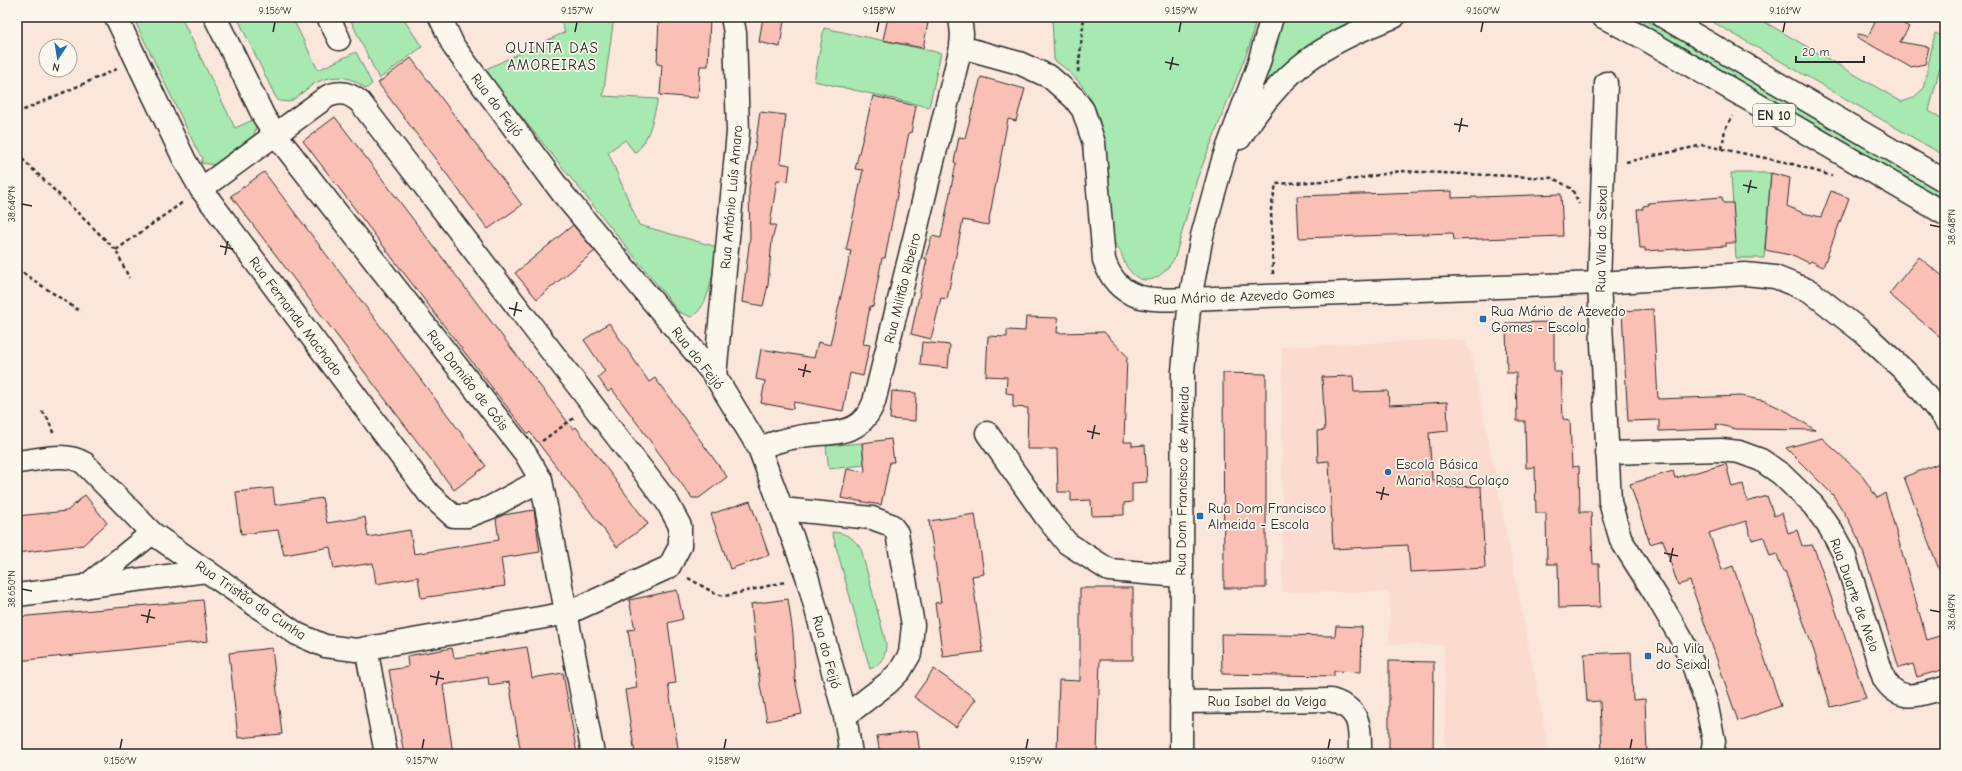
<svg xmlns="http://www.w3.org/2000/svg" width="1962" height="771" font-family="'Comic Neue',sans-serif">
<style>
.built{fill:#fbdbd0}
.green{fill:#a8e8b1;stroke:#6a8a6e}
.building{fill:#fbc0b5;stroke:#2b2b2b}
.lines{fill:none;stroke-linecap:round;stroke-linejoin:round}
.minor-casing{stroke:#2b2b2b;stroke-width:25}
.major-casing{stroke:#2b2b2b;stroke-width:25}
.path{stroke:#2b2b2b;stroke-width:2.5;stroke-dasharray:4 3;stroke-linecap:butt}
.minor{stroke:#fbf7ec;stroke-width:22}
.major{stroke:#fbf7ec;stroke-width:22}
.ticks{fill:none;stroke:#2b2b2b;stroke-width:1.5}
.poi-dot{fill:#1f6fb2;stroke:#fbf7ec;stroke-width:1.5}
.labels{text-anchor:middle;stroke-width:3.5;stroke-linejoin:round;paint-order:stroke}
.shield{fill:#fbf7ec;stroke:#696865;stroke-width:1}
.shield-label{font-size:13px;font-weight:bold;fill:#2b2b2b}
.street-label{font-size:14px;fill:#2b2b2b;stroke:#fbf7ec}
.poi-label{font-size:14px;fill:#2b2b2b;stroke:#fbf7ec;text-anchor:start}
.neighbourhood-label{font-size:15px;letter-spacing:1px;fill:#2b2b2b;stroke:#fbf7ec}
.neatline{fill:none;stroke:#2b2b2b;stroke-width:1.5}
.ticks-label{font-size:10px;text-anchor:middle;fill:#2b2b2b}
</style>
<rect width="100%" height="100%" fill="#fbe6dc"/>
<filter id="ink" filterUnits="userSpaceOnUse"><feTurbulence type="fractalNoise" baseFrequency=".025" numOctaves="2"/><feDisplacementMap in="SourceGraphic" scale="8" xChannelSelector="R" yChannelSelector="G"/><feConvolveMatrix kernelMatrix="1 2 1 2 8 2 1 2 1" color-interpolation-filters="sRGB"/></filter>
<g filter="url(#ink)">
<path class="built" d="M1454 339 1465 342 1471 352 1550 754H1445L1444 645 1389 644 1390 592H1282V347Z"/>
<g class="green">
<path d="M133 17H181L235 128 255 119C262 142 231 154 216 165L201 163 203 158 199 154Z"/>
<path d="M237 17H292L318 70 356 52 372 84 366 89C350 74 330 74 312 85 304 91 297 98 289 102L279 101 275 96Z"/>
<path d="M349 17H402L422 47 379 79Z"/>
<path d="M559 17H614L603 96 658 99C653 118 650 139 635 153L625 140 608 152 639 225 717 247C713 267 711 307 691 317L679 312 484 70 565 32Z"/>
<path d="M1052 17H1257L1249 47 1197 179 1175 257C1164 277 1144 292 1127 267 1121 258 1123 251 1114 243 1112 221 1110 198 1108 176 1103 125 1099 91 1054 60Z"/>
<path d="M1282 17H1357L1356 20C1320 34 1294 59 1267 84L1262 83Z"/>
<path d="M1631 17H1641L1945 194V200Z"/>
<path d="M1704 17H1756L1902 102 1913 98 1923 89 1935 33 1945 37V46L1929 111 1945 120V156Z"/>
<path d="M824 28 941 53 929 107 814 81Z"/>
<path d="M1731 173H1771L1764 258H1736Z"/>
<path d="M862 443 864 465 829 469 826 446Z"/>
<path d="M832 532C846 533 853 537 861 549L886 643C886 656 882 664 870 669Z"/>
</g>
<g class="building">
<path d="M659 17H710L708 66H700L698 98 660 95 662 65 657 64Z"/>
<path d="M763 17 784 20 780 47 759 42Z"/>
<path d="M888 17H923L922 22 928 23 923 48 883 40Z"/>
<path d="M1878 17H1892L1909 27 1900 42 1929 47 1925 64 1910 67 1857 37 1858 34 1868 36Z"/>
<path d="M411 58 522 205 488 229 378 83Z"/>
<path d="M981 77 1025 89 1016 121 1008 119 988 225 963 220 947 299 941 298 931 339 911 334 927 259H925L932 236 941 238 956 163 954 162 959 137 965 138Z"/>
<path d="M873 96 916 106 911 133 909 132 885 258H882L873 307 870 306 863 344 870 345 863 376 850 373 843 411 794 402 793 409 761 403 765 381 756 379 761 349 814 358 818 342 830 345 851 251 846 250 863 170 855 169Z"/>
<path d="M760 112 786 115 780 163 790 165 788 181 777 180 770 225H776L772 240 768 285 763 306 742 302 750 237 749 190Z"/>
<path d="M335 117 573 429 576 427 648 524 617 547 530 432 528 434 452 336 303 141Z"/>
<path d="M264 172 486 466 454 490 231 196Z"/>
<path d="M1771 173 1790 178 1787 206 1803 213 1821 217 1831 191 1849 198 1823 267 1811 261 1809 263 1795 256 1765 250Z"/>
<path d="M1452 191V198L1561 194 1563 236 1454 240 1453 233 1299 238 1297 196Z"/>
<path d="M1722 197 1723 203H1733L1736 243H1726V246L1645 251V248H1640L1637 209H1643V206L1649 205 1648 203Z"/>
<path d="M573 225 595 251 537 299 515 273Z"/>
<path d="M1919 257 1945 278V341L1889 294Z"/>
<path d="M1653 309 1658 399 1741 396 1765 401 1788 412 1815 430 1736 429 1716 424 1717 429 1659 431V420L1628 421 1622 311Z"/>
<path d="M1026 317 1058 318 1057 333 1104 332 1127 356 1124 442H1132V446L1145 445 1147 482 1132 483V502L1124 503V515L1092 516 1091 500 1071 501V492H1058L1057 449H1027L1028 408 1013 407V394L1006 393 1007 377 986 376 988 336 1007 337V330L1025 331Z"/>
<path d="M1554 322V372H1561L1563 419 1570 420 1572 467 1579 466 1580 512H1591L1593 564H1599L1600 607 1559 608 1558 564H1547L1546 513H1536L1535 467 1526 468 1525 421H1517L1516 373H1507L1506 323Z"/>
<path d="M609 323 649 382 655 378 727 477 699 498H692L612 389 608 392 598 377 605 371 584 340Z"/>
<path d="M922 342 950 345 948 368 920 365Z"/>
<path d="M1223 373 1266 374V588H1224Z"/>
<path d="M1353 376 1354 392 1388 391 1389 405 1447 402 1448 431 1429 433 1432 480 1450 479V487L1481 486 1485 568 1410 572 1408 545 1333 549 1329 461 1318 462 1317 431 1325 430 1322 377Z"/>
<path d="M892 391 916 393 915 421 890 419Z"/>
<path d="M1822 438 1861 474 1877 498 1885 493 1927 640 1945 634V669L1917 677 1913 664 1899 668 1869 570 1859 540 1848 519 1833 495 1786 448Z"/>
<path d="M891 439 894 462H890L881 505 841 498 847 469 865 472 862 443Z"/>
<path d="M1945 461V580H1943L1904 477Z"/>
<path d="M1726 464 1732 487 1743 484 1747 502 1767 496 1774 516 1782 513 1788 533 1797 530 1802 546 1813 545 1866 698 1831 707 1814 651 1785 571 1783 572 1777 554 1770 556 1764 537 1752 540 1746 521 1709 533 1722 570 1733 566 1781 706 1738 721 1690 581 1678 585 1663 540 1650 544 1630 484 1673 471 1675 478Z"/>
<path d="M273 488 275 505 322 498 327 523 365 517 368 537 410 530 414 554 499 540 496 519 503 515 534 510 540 552 501 558 505 586 421 598 418 577 376 584 373 563 334 569 330 547 284 555 278 530 241 534 236 492Z"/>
<path d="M85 495 107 523 83 545 17 553V516L67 511Z"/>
<path d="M750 501 769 555 730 569 711 514Z"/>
<path d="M975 514 984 574 972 576 983 652 943 657 935 603 941 602 929 521Z"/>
<path d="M1080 588H1133V660H1100L1097 754H1057L1059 680 1080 681Z"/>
<path d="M677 590 683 619 668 623 676 683 668 684 679 754H635L625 690 637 688 628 630 635 629 629 600Z"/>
<path d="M788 599 793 634 795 679 802 714 767 721 760 685 751 604Z"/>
<path d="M203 600 208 641 17 661V617Z"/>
<path d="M1336 626 1362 627 1361 672 1334 671V676L1222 674 1221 634 1335 636Z"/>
<path d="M527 647 532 678 563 673 577 754H521L509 682 489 685 488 677 443 685 453 754H404L389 670 408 667 407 656 452 648 454 658Z"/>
<path d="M272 648 282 734 238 738 229 653Z"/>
<path d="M1631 652 1633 700 1645 699 1647 754H1602L1600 701 1587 702 1584 654Z"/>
<path d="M1389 661 1434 662 1433 754H1389Z"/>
<path d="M934 669 976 699 956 727 914 697Z"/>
<path d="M917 731 920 754H880L877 736Z"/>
</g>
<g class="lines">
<g class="minor-casing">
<g id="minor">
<path d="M116 17 185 161 201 189 429 494 453 516H468L489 508 541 480"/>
<path d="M215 17 264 117 276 135 525 453 541 480 593 754"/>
<path d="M328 17 339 39"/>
<path d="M440 17 454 47 563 194 715 376 759 448 807 576 845 716 851 754"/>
<path d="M961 47 1019 63 1050 77 1074 98 1083 110 1094 143 1104 260C1119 304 1152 300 1190 299L1599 283 1745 274 1775 277 1810 291 1865 334 1909 375 1945 419"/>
<path d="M1606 83 1599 283 1610 502 1621 540 1657 597 1681 638 1692 662 1706 702 1714 741 1712 754"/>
<path d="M715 376 738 132 735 33 732 17"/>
<path d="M987 433 1046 517 1067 543 1109 570 1180 576"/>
<path d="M759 448C772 443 785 439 798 437 831 430 859 440 874 402L961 47 962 34 960 17"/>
<path d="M1607 453 1721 450 1739 452 1761 460 1781 474 1813 505 1830 528 1844 554 1884 679C1901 705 1919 694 1945 688"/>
<path d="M17 462C38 460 65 451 84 463L152 533 297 634 325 646 356 650 568 613 669 567 680 546V526L667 502 360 102C349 93 342 91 328 96L201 189"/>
<path d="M782 509 872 518 891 525 897 533 913 625 910 654 900 671 888 683 845 716"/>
<path d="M85 587 152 533"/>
<path d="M17 595 207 571"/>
<path d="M366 648 386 754"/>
<path d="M1181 702 1331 700C1361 709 1360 726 1360 754"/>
</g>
</g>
<g class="major-casing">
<g id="major">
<path d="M1603 17 1640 36 1945 214"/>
<path d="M1664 17 1945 181"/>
<path d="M1240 138C1282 70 1320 44 1394 17"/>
<path d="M1181 754 1183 371 1190 299 1202 236 1223 160 1258 66 1272 17"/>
</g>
</g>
<g class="path">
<path d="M1078 72 1084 17"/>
<path d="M17 113 117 69"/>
<path d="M1722 149 1725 129 1733 116"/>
<path d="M17 154 116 250 129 278"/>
<path d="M1626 162 1703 145 1789 163 1832 176"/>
<path d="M116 250 183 202"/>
<path d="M17 269 81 312"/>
<path d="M1273 274 1271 209 1276 184 1356 179 1400 171 1553 178 1572 189 1579 204"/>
<path d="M42 411 48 419 54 435"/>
<path d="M542 441 574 418"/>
<path d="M688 578 716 594 725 596 785 582"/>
</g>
<use href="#minor" class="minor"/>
<use href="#major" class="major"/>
</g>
</g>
<path class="ticks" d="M273 32 275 22M575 32 577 22M877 32 879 22M1179 32 1181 22M1481 32 1483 22M1783 32 1785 22M1165 62 1179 65M1170 70 1173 57M1454 124 1468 126M1459 132 1462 118M1743 185 1757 188M1748 193 1751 180M22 204 32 206M1930 225 1940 227M220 246 233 249M225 255 228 241M509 308 522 311M514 316 517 302M798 369 811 372M803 377 806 364M1087 431 1100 434M1092 439 1095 425M1376 492 1389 495M1381 500 1384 487M1664 553 1678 556M1670 562 1673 548M22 589 32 591M1930 610 1940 612M141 615 155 618M147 623 150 609M430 676 444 679M436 685 439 671M120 749 122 739M422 749 424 739M724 749 726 739M1026 749 1028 739M1328 749 1330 739M1630 749 1632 739"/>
<g class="poi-dot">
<rect x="1479" y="315" width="8" height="8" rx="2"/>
<circle cx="1388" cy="472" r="4"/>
<rect x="1196" y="512" width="8" height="8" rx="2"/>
<rect x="1644" y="652" width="8" height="8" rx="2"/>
</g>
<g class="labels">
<rect class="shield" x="1753" y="104" width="42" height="22" rx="3"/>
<g class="shield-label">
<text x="1774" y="120">EN 10</text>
</g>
<g class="street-label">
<text transform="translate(497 105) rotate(53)" y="5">Rua do Feijó</text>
<text transform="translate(731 197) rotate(-85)" y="5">Rua António Luís Amaro</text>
<text transform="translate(1601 239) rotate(-89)" y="5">Rua Vila do Seixal</text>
<text transform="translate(902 288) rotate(-76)" y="5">Rua Militão Ribeiro</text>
<text transform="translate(1244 296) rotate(-2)" y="5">Rua Mário de Azevedo Gomes</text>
<text transform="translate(296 316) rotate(53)" y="5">Rua Fernanda Machado</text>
<text transform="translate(698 358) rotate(52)" y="5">Rua do Feijó</text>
<text transform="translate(468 380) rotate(52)" y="5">Rua Damião de Góis</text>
<text transform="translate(1182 481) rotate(-89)" y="5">Rua Dom Francisco de Almeida</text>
<text transform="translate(1855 595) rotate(70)" y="5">Rua Duarte de Melo</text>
<text transform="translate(251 600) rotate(34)" y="5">Rua Tristão da Cunha</text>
<text transform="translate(827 652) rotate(75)" y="5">Rua do Feijó</text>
<text x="1267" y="706">Rua Isabel da Veiga</text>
</g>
<g class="poi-label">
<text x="1491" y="316">Rua Mário de Azevedo<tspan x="1491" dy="16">Gomes - Escola</tspan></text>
<text x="1396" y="469">Escola Básica<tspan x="1396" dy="16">Maria Rosa Colaço</tspan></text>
<text x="1208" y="513">Rua Dom Francisco<tspan x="1208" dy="16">Almeida - Escola</tspan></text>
<text x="1656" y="653">Rua Vila<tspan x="1656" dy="16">do Seixal</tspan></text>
</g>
<g class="neighbourhood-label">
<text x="552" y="53">QUINTA DAS<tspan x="552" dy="17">AMOREIRAS</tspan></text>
</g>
</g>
<rect width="1962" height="771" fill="none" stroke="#fbf7ec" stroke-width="44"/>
<g transform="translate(58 58) rotate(192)"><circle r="19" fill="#fbf7ec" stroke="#a8a59f"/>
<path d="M0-3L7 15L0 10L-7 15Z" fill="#1f6fb2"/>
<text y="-6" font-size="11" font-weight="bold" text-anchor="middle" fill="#2b2b2b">N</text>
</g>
<path d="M1796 56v6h68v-6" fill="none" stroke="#2b2b2b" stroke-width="2"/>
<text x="1802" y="56" font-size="12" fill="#2b2b2b" stroke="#fbf7ec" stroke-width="3" paint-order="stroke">20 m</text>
<rect x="22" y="22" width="1918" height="727" class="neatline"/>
<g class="ticks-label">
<text x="275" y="14">9.156°W</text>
<text x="577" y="14">9.157°W</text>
<text x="879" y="14">9.158°W</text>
<text x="1181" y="14">9.159°W</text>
<text x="1483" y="14">9.160°W</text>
<text x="1785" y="14">9.161°W</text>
<text transform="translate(11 204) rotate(-90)" y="4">38.649°N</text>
<text transform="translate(1951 227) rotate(-90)" y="4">38.648°N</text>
<text transform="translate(11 589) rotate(-90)" y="4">38.650°N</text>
<text transform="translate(1951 612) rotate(-90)" y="4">38.649°N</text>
<text x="120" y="764">9.156°W</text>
<text x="422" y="764">9.157°W</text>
<text x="724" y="764">9.158°W</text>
<text x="1026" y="764">9.159°W</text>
<text x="1328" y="764">9.160°W</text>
<text x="1630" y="764">9.161°W</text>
</g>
</svg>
